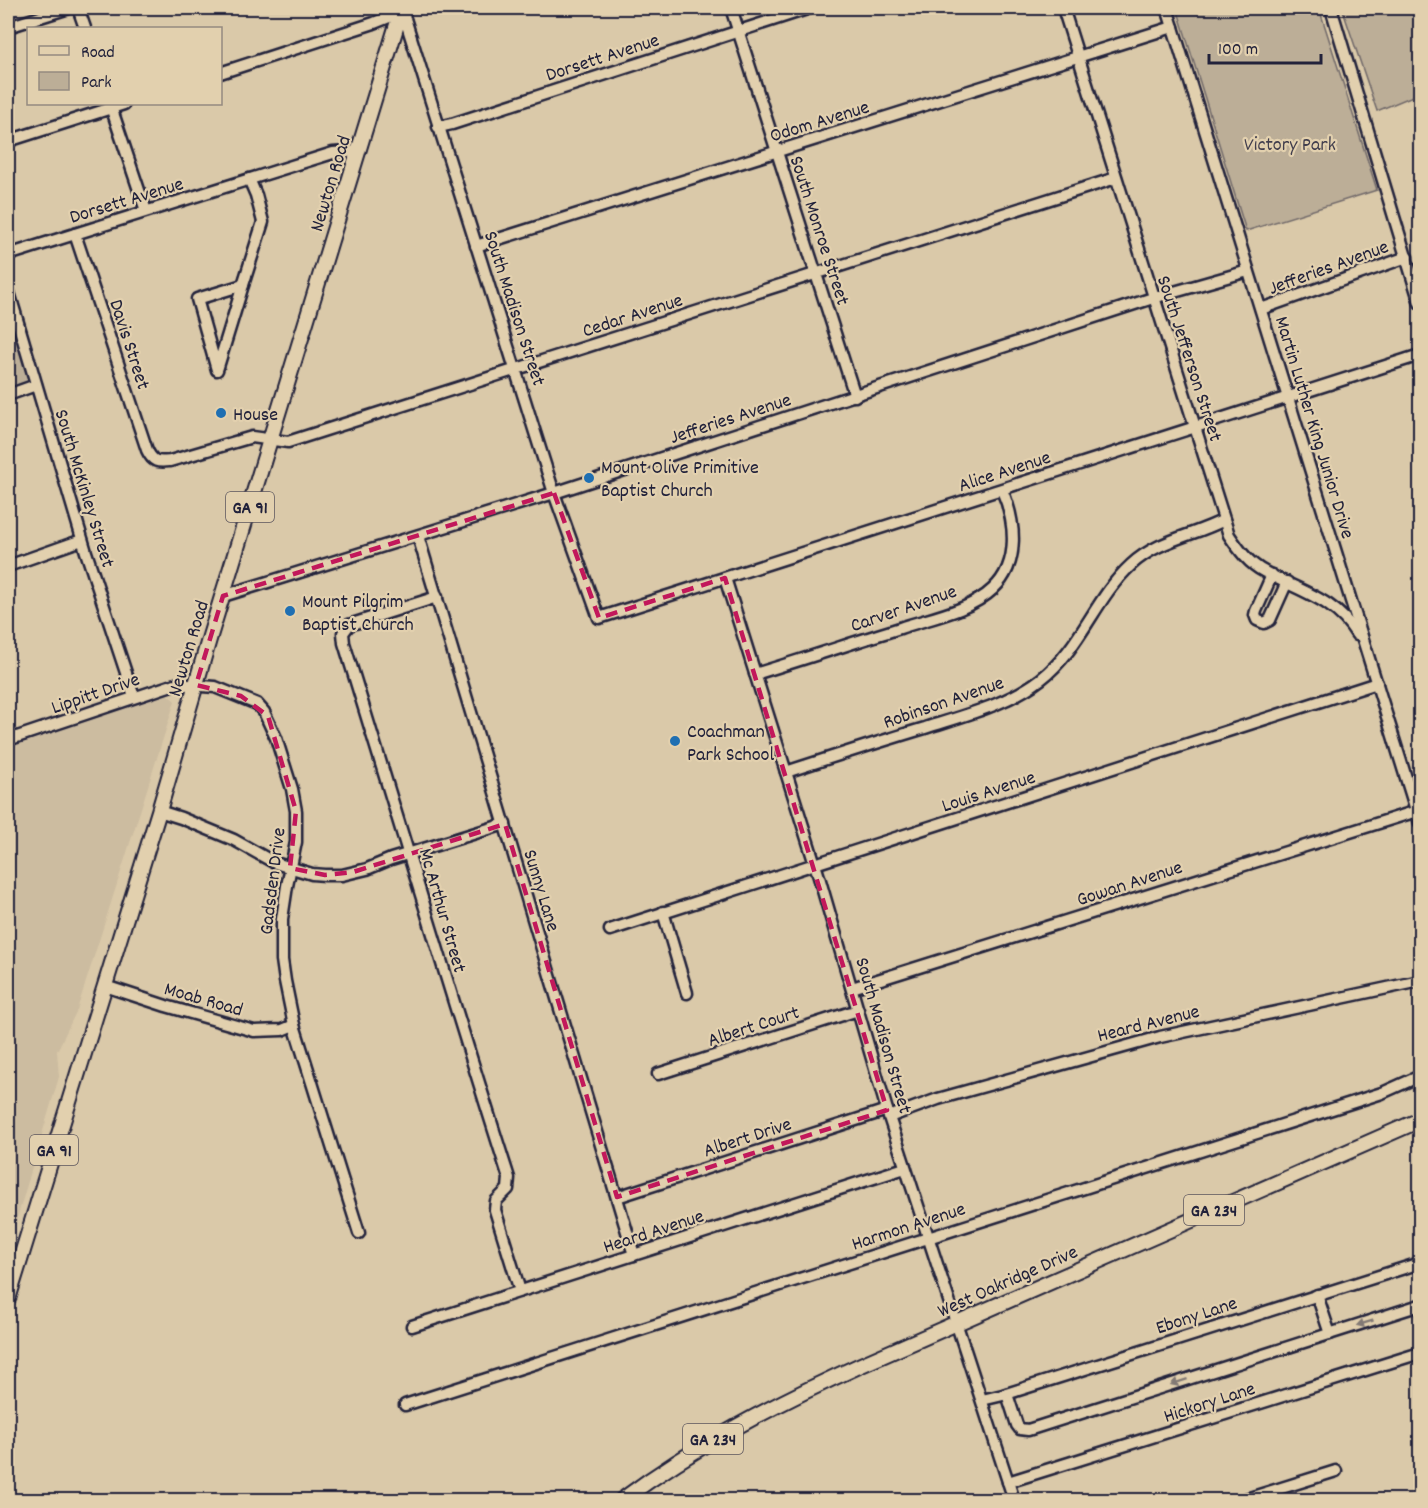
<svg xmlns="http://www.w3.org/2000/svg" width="1428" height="1508" font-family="Dekko,sans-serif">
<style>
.built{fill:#ccbca0}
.green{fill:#bcae97;stroke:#6f6869;stroke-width:1.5}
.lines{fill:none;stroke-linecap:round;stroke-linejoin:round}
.minor-casing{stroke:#22223b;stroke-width:15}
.major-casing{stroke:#22223b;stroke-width:18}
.minor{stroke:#e2d0ae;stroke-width:10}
.major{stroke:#e2d0ae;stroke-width:14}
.oneway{fill:#827974}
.marked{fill:none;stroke:#c2185b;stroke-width:4.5;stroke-dasharray:12 8;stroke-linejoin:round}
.poi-dot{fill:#1f6fb2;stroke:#e2d0ae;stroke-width:2}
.labels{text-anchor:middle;stroke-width:4.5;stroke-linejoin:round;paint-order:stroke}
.shield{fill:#e2d0ae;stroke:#5c565e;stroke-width:1.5}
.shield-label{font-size:18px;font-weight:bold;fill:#22223b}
.street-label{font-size:20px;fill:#22223b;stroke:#e2d0ae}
.park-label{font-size:20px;fill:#413e4d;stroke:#e2d0ae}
.poi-label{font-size:20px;fill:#22223b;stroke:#e2d0ae;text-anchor:start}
</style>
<rect width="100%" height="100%" fill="#dac9a9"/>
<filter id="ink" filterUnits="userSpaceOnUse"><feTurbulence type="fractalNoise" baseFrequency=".0167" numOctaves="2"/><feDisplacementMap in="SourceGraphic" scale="12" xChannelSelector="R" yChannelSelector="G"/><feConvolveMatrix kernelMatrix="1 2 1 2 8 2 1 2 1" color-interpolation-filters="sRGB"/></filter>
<g filter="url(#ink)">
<path class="built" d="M167 694 175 701 77 1010 57 1051 59 1077 8 1249V746Z"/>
<g class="green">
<path d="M1177 8H1319L1377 190 1246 231Z"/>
<path d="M1342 8H1420V93L1377 111Z"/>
<path d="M8 298 33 383 8 392Z"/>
</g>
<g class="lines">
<g class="minor-casing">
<g id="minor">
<path d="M78 8 85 28"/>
<path d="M731 8 855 396"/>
<path d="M1063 8 1229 535C1239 550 1249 564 1265 572 1299 591 1336 599 1357 635"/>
<path d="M1167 8 1420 823"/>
<path d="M1331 8 1420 303"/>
<path d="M402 9 554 493 599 618 1420 355"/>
<path d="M8 27 69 8"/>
<path d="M220 73 374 23 389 17 402 8"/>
<path d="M110 104 146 211"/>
<path d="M438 127 452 124 810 8"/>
<path d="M8 141 124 104"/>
<path d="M75 234 147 450C153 463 158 462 170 461L252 437 288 442 1116 178"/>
<path d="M476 246 1173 27"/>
<path d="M8 255 333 153 359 151"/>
<path d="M243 285 217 370 197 299Z"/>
<path d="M243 285 263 222 256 195 249 179"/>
<path d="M8 289 86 552 134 697"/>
<path d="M1261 309 1407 257"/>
<path d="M8 395 36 385"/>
<path d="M418 536 634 1255"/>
<path d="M8 566 82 540"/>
<path d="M1272 575 1256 611 1255 615 1257 620 1264 623 1270 620 1287 582"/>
<path d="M725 578 819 877 889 1117 1014 1500"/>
<path d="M223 596 554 493 1153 298 1248 271"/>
<path d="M437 597 349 625 343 633 344 643C399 821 452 1000 509 1178L508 1189 496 1201 495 1210 520 1291"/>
<path d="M755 674C804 659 852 643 900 628 930 618 970 611 993 589 1021 563 1015 520 1002 490"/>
<path d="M8 740 175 684 215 687 257 704 264 712 276 738 292 789 296 811V842L287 886 282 919V960L285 981 294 1025 359 1233"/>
<path d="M786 772C832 757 878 742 925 728 965 715 1007 705 1041 679 1081 648 1095 598 1131 565 1158 540 1193 536 1224 520"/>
<path d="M159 811 181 818 234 840 275 863 312 874 325 875H342L367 869 391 859 505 824"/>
<path d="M663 912 687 993"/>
<path d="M610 930 1377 683"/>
<path d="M105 986 166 1006 254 1031 282 1030 294 1025"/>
<path d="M852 988 1417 811"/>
<path d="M658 1074 858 1010"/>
<path d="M889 1117 938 1099 1160 1037 1420 981"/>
<path d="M617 1197 887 1110"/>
<path d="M1317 1295 1330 1334"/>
<path d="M412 1326 905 1168"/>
<path d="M1007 1394 1017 1425 1020 1429 1028 1430 1420 1305"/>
<path d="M982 1400 1003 1395 1420 1263"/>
<path d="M405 1405 1382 1093 1420 1076"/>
<path d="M1008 1482 1420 1353"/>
<path d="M1243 1500 1336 1471"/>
</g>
</g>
<g class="major-casing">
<g id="major">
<path d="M8 1299 159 811 210 636 402 8"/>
<path d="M622 1500C696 1445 777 1403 861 1365L1420 1120"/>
</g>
</g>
<use href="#minor" class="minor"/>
<use href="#major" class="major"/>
</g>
<defs><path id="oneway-solid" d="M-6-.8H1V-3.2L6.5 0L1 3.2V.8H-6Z" transform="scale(1.5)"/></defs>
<g class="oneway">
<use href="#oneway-solid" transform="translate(1365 1323) rotate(163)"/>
<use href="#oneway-solid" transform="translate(1179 1382) rotate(162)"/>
</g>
</g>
<path class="marked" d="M554 493 599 618 725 578 887 1110 617 1197 505 824 353 872 325 875 290 868 296 811 268 716 241 696 196 685 223 596Z"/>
<g class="poi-dot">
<circle cx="221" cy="413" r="6"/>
<circle cx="589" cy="478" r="6"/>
<circle cx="290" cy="611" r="6"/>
<circle cx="675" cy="741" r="6"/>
</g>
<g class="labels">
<g class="shield">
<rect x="226" y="492" width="48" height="30" rx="4.5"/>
<rect x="30" y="1135" width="48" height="30" rx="4.5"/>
<rect x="1184" y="1195" width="60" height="30" rx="4.5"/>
<rect x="683" y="1424" width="60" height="30" rx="4.5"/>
</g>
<g class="shield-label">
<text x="250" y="513">GA 91</text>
<text x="54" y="1156">GA 91</text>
<text x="1214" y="1216">GA 234</text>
<text x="713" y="1445">GA 234</text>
</g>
<g class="street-label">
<text transform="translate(602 56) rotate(-18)" y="7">Dorsett Avenue</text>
<text transform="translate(819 120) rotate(-17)" y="7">Odom Avenue</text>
<text transform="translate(329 183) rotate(-73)" y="7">Newton Road</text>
<text transform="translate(126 199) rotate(-17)" y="7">Dorsett Avenue</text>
<text transform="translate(821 230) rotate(72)" y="7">South Monroe Street</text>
<text transform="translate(1328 266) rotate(-20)" y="7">Jefferies Avenue</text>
<text transform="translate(516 308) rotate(72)" y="7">South Madison Street</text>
<text transform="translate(632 314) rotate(-18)" y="7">Cedar Avenue</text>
<text transform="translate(131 344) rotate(72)" y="7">Davis Street</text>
<text transform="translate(1191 358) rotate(72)" y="7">South Jefferson Street</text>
<text transform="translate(730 417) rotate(-18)" y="7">Jefferies Avenue</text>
<text transform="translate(1316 427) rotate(73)" y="7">Martin Luther King Junior Drive</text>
<text transform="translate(1004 470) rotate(-18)" y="7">Alice Avenue</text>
<text transform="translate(86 488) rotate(73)" y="7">South McKinley Street</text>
<text transform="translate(903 607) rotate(-19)" y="7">Carver Avenue</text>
<text transform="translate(187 648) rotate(-73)" y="7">Newton Road</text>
<text transform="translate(95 692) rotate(-19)" y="7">Lippitt Drive</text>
<text transform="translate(943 701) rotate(-19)" y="7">Robinson Avenue</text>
<text transform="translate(988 790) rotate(-18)" y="7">Louis Avenue</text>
<text transform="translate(271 881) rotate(-83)" y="7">Gadsden Drive</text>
<text transform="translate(1129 882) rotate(-18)" y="7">Gowan Avenue</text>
<text transform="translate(543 890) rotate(73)" y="7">Sunny Lane</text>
<text transform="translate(444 910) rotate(74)" y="7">Mc Arthur Street</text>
<text transform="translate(204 998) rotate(16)" y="7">Moab Road</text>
<text transform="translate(1148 1022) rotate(-14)" y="7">Heard Avenue</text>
<text transform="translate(753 1025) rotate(-18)" y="7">Albert Court</text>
<text transform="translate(885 1035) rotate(74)" y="7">South Madison Street</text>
<text transform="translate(747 1136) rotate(-18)" y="7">Albert Drive</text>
<text transform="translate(908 1225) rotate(-18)" y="7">Harmon Avenue</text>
<text transform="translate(653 1230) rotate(-18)" y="7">Heard Avenue</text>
<text transform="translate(1007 1280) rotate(-24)" y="7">West Oakridge Drive</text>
<text transform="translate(1196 1314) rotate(-18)" y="7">Ebony Lane</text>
<text transform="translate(1209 1401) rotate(-18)" y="7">Hickory Lane</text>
</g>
<g class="park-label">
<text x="1290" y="150">Victory Park</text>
</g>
<g class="poi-label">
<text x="233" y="420">House</text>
<text x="601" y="473">Mount Olive Primitive<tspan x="601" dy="23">Baptist Church</tspan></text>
<text x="302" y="607">Mount Pilgrim<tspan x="302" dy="23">Baptist Church</tspan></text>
<text x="687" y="737">Coachman<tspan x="687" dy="23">Park School</tspan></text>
</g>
</g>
<rect width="1428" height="1508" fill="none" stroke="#e2d0ae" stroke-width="30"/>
<rect x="15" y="15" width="1398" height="1478" fill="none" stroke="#22223b" stroke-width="2" filter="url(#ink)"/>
<rect x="27" y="27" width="195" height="78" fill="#e2d0ae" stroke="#958a80" stroke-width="1.5"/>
<rect x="39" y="46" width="30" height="9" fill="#e2d0ae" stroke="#958a80" stroke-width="1.5"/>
<text x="81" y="57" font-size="18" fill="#22223b">Road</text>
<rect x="39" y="72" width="30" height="18" fill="#bcae97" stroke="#958a80" stroke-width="1.5"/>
<text x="81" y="87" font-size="18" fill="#22223b">Park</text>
<path d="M1209 54v9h112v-9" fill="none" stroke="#22223b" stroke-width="3"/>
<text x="1218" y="54" font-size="18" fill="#22223b" stroke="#e2d0ae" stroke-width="4.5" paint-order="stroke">100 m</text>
</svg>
